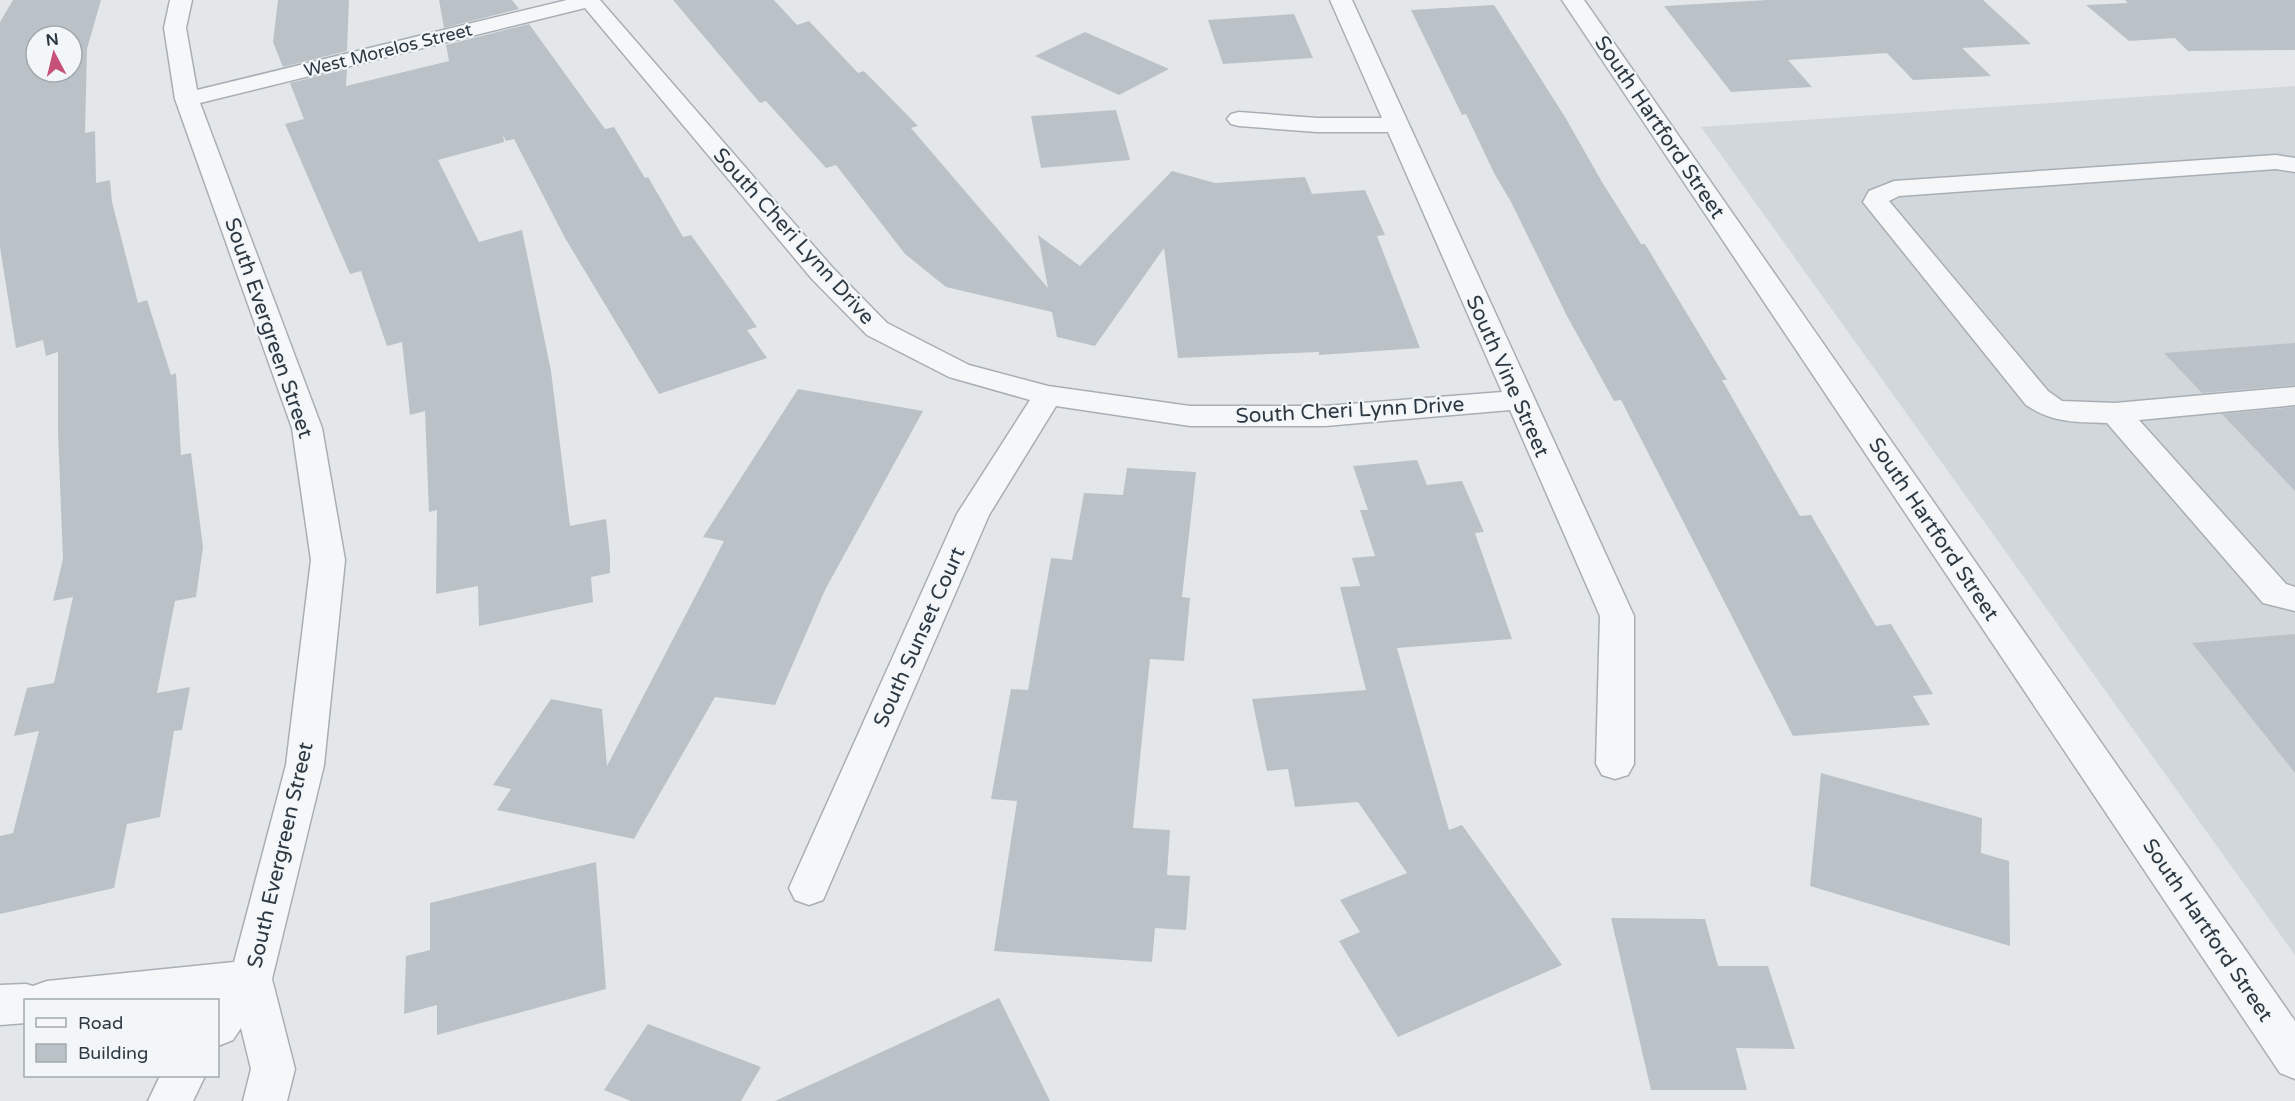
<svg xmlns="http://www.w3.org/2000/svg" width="2295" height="1101" font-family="'Varela Round',sans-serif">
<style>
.built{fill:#d2d7dc}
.building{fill:#bbc2c7;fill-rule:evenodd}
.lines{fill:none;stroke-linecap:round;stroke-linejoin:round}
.minor-casing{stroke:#a8afb4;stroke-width:3}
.minor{fill:#f6f7f9;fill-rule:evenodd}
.labels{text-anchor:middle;stroke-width:4.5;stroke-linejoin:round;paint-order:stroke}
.far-street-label{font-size:18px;fill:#2c3842;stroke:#f3f6f8}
.street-label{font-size:21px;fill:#2c3842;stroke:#f3f6f8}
</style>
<rect width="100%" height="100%" fill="#e3e7ea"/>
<path class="built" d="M2295 86V955L1701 127Z"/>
<g class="building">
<path d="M13 0H101L87 49 85 133 95 131 96 183 110 180 112 202 138 303 147 300 171 375 176 373 181 455 191 453 203 547 196 597 175 601 157 693 190 687 182 730 174 731 160 817 127 824 114 888 0 914V836L13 833 39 731 14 736 27 688 54 683 73 597 53 601 63 559 58 433V352L46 356 43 340 16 348 0 247V22ZM36 36H72V72H36Z"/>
<path d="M278 0H349L347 51 283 67 273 42Z"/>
<path d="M439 0H512L519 9 444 28Z"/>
<path d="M673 0H774L797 25 809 21 858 73 864 71 918 126 911 128 1048 288 1038 235 1080 266 1172 171 1215 183 1305 177 1312 194 1365 190 1385 235 1377 236 1420 348 1319 355V352L1178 358 1164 248 1095 346 1057 337 1052 312 946 287 905 254 836 165 826 168 766 101 760 103Z"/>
<path d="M1767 0H1983L2031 44 1962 48 1991 76 1913 80 1887 53 1788 60 1812 87 1731 92 1664 6Z"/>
<path d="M2125 0H2295V50L2188 51 2175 38 2129 41 2086 5 2128 3Z"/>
<path d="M1494 5 1565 117 1602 182 1641 244H1645L1727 380H1722L1800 516 1811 515 1876 626 1891 624 1933 694 1913 696 1930 725 1793 736 1621 400 1614 401 1567 316 1511 202 1494 173 1466 114 1462 115 1411 10Z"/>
<path d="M1294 14 1313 58 1223 64 1208 20Z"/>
<path d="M529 24 605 129 614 127 645 178 648 177 683 237 691 235 757 327 747 330 767 358 659 394 565 238 514 139 506 141 503 135 504 142 438 160 479 242 522 230 551 371 570 526 606 519 610 557V573L591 577 593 602 479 626 478 586 436 594 437 510 429 512 425 411 410 415 402 342 387 346 361 271 350 274 285 124 304 119 290 83 347 69 346 86 449 61 446 45Z"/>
<path d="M1085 32 1169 69 1119 95 1035 56Z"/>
<path d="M1116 110 1130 160 1041 168 1031 116Z"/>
<path d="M2295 343V385L2202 393 2164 353Z"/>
<path d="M798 389 923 411 825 590 775 705 715 697 634 839 497 810 511 789 493 785 551 699 602 709 607 766 724 541 703 537Z"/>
<path d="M2295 407V491L2222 414Z"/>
<path d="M1417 460 1427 485 1462 481 1484 532 1475 533 1512 639 1397 648 1449 830 1462 825 1562 965 1398 1037 1339 941 1360 932 1340 900 1407 873 1358 802 1295 807 1288 769 1267 771 1252 699 1366 690 1340 587 1360 586 1352 558 1375 556 1360 510H1368L1353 466Z"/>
<path d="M1127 468 1196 472 1182 597 1190 598 1184 661 1150 659 1133 828 1170 830 1167 875 1190 876 1186 930 1155 928 1152 962 994 951 1017 801 991 799 1011 689 1028 690 1051 558 1072 560 1084 493 1123 495Z"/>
<path d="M2295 634V773L2192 643Z"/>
<path d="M1821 773 1982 818 1981 853 2009 861 2010 946 1810 886Z"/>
<path d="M596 862 606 989 437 1035V1005L404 1014 406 956 430 950V903Z"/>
<path d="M1611 918 1705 919 1718 966H1768L1795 1049 1736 1048 1747 1090H1651Z"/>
<path d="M999 998 1050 1101H775Z"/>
<path d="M648 1024 761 1067 741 1101H631L604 1090Z"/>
</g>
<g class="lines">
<g class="minor-casing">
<g id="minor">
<path d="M170 0H192L186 28 197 90 567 0H600L832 267 887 323 969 365 1048 386 1190 406H1325L1502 392 1388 132H1317L1239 126 1231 124 1227 119 1231 114 1239 112 1317 118H1382L1330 0H1352L1634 616V764L1628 775 1615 779 1602 775 1596 764 1600 616 1510 410 1325 426H1190L1056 406 989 515 823 900 809 905 795 900 789 888 957 514 1030 400 949 377 867 335 812 279 585 8 200 103 322 428 345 560 324 765 272 979 295 1069 287 1101H243L251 1069 241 1028 233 1040 218 1046V1000H26V1023L0 1025V985L26 984 33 986 47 981 234 962 286 765 311 560 292 428 175 99 164 28Z"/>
<path d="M1562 0H1584L2295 1021V1079L2280 1073Z"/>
<path d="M2276 155 2295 158V172L2276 169 1899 196 1889 201 2048 391 2062 401 2115 403 2295 387V405L2139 420 2286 584 2295 587V611L2263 603 2107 423C2075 422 2053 423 2026 405L1863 202 1869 191 1894 181Z"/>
<path d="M160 1076H205L193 1101H148Z"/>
</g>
</g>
<use href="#minor" class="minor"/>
</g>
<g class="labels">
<g class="far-street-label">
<text transform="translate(388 50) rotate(-14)" y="6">West Morelos Street</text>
</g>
<g class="street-label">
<text transform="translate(1660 127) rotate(56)" y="7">South Hartford Street</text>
<text transform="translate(794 236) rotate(48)" y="7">South Cheri Lynn Drive</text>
<text transform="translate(269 328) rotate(71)" y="7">South Evergreen Street</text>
<text transform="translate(1508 376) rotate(66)" y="7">South Vine Street</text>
<text transform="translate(1350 410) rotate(-3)" y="7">South Cheri Lynn Drive</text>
<text transform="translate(1934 529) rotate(56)" y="7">South Hartford Street</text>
<text transform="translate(919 637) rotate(-66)" y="7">South Sunset Court</text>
<text transform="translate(280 855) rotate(-77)" y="7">South Evergreen Street</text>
<text transform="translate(2208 930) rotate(56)" y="7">South Hartford Street</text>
</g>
</g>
<rect x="24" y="999" width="195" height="78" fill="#f3f6f8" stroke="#a3aaaf" stroke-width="1.5"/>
<rect x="36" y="1018" width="30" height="9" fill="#f6f7f9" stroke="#a3aaaf" stroke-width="1.5"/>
<text x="78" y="1029" font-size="18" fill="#2c3842">Road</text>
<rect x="36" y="1044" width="30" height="18" fill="#bbc2c7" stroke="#a3aaaf" stroke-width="1.5"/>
<text x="78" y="1059" font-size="18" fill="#2c3842">Building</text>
<g transform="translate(54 54) rotate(353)"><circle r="28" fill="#f3f6f8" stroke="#a3aaaf" stroke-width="1.5"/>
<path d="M0-4.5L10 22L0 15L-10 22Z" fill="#c65279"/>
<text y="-9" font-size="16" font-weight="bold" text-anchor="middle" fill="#2c3842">N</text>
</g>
</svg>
